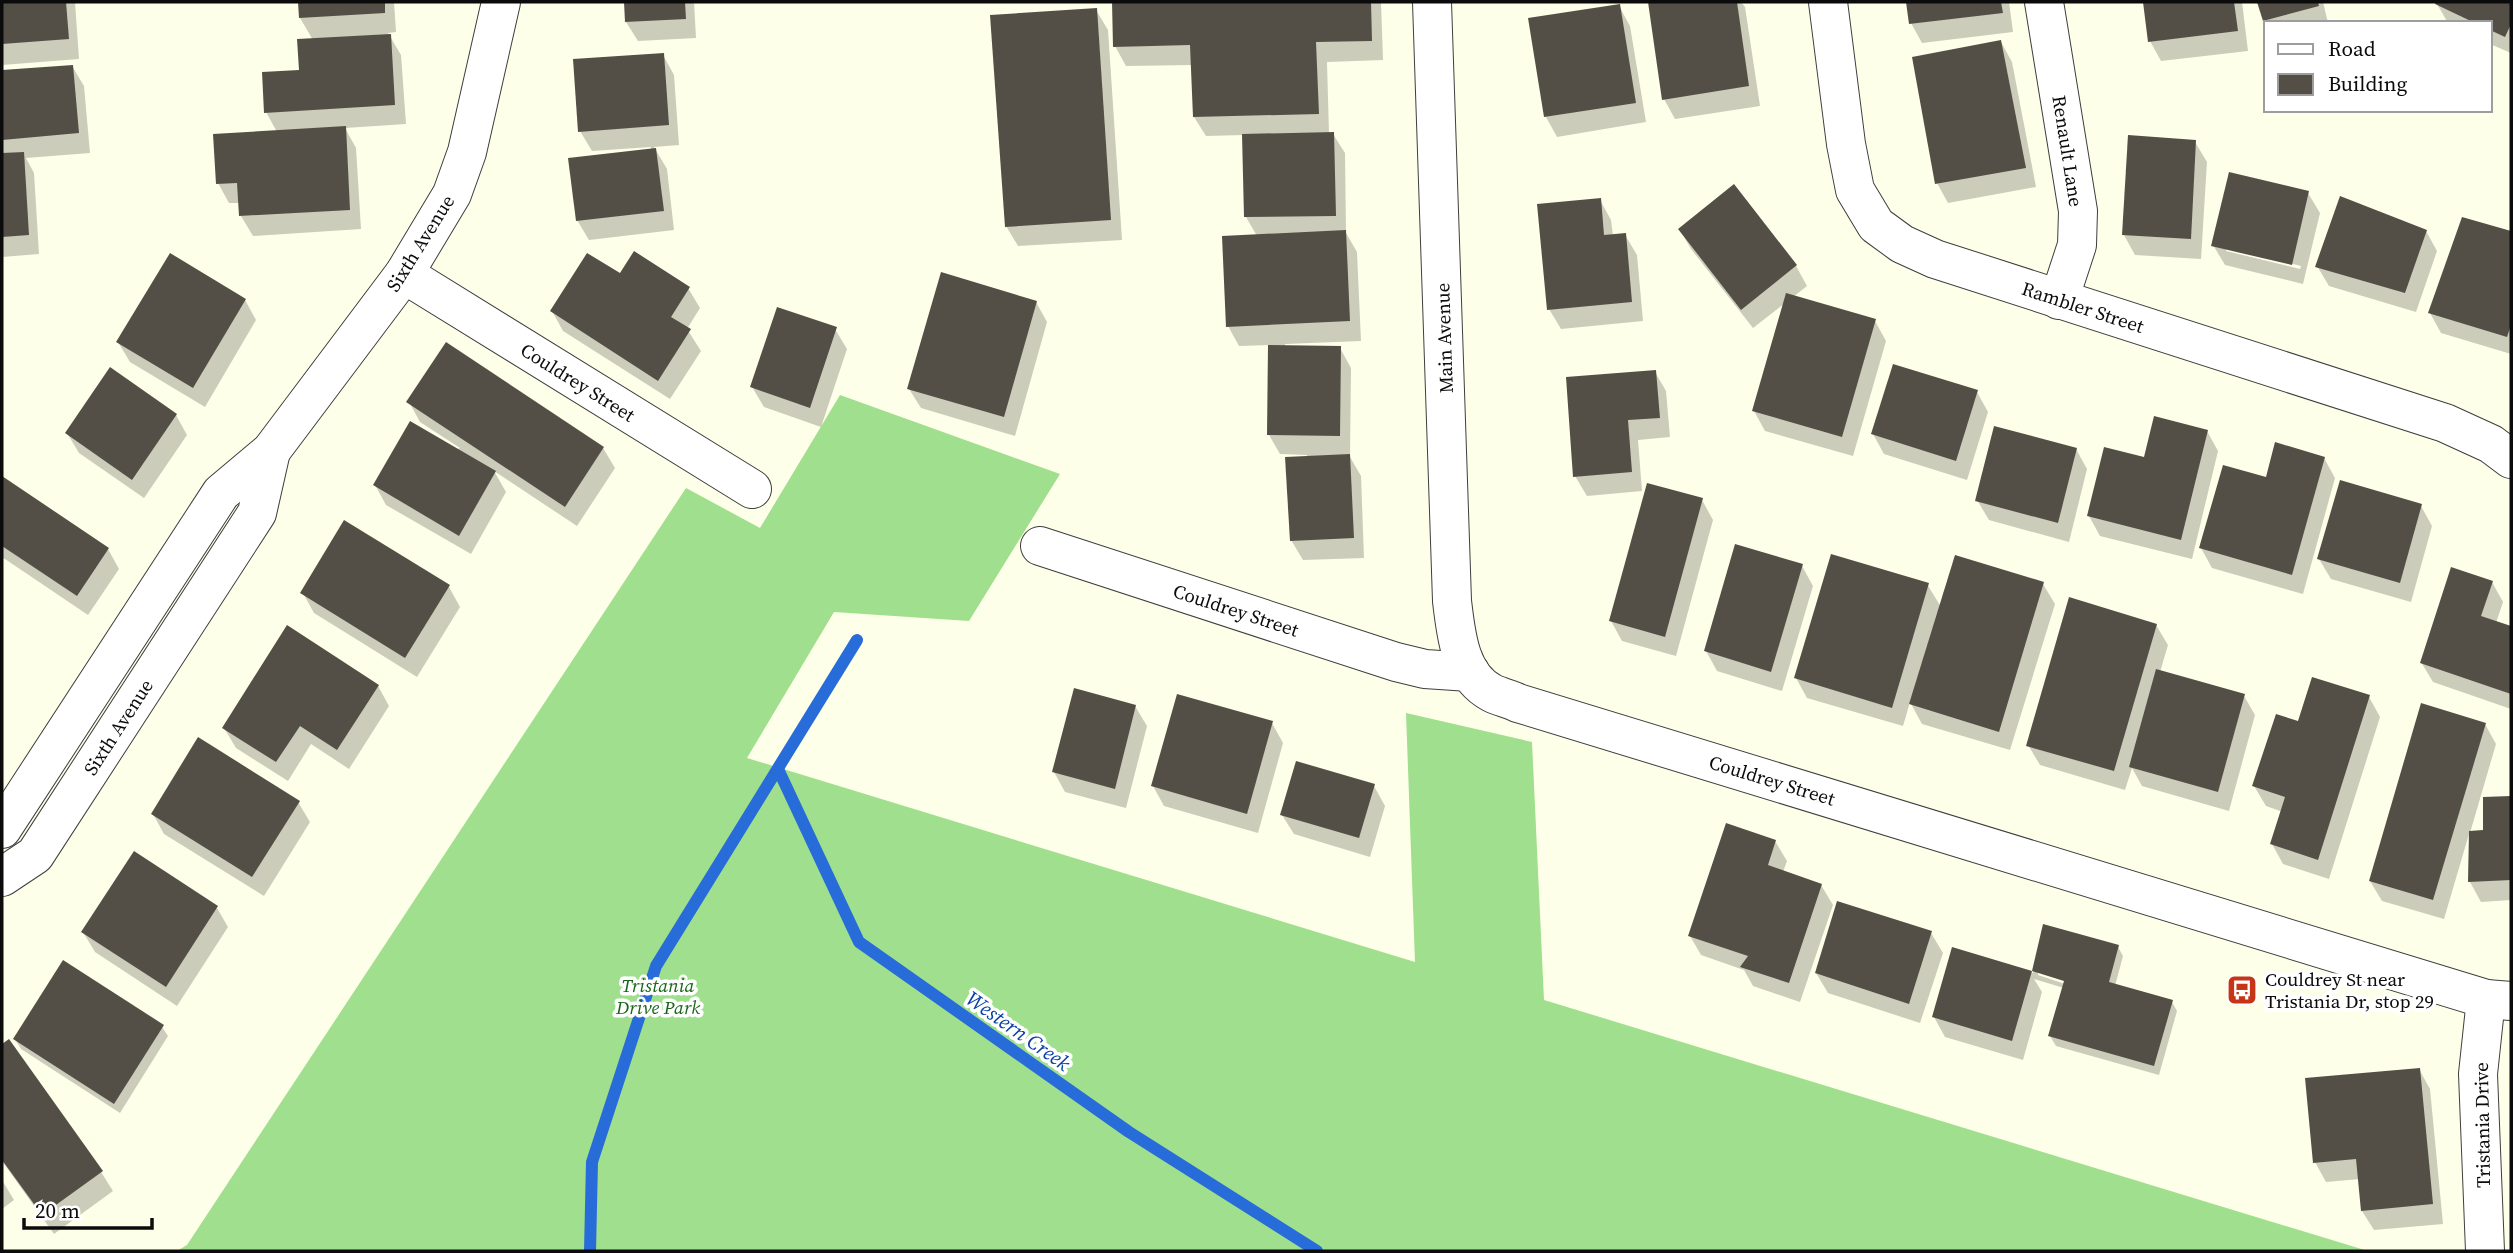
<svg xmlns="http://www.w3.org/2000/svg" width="2513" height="1253" font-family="'Source Serif 4',serif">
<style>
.forest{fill:#a0df8d}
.shadow{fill:#0003;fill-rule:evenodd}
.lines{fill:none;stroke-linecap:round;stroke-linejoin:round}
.stream{stroke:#286cd9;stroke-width:12}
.building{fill:#544f46}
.minor-casing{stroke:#3e3e3e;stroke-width:40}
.tertiary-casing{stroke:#3e3e3e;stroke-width:40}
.minor{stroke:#fff;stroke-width:38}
.tertiary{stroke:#fff;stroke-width:38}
.labels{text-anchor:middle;stroke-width:7;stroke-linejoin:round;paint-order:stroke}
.street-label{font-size:19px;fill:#0b0b0b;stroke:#fff}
.poi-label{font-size:19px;fill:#0b0b0b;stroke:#fff;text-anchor:start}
.park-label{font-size:19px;font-style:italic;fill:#166717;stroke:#fff}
.water-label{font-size:21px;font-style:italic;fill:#0a40a6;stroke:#fff}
</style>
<rect width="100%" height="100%" fill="#feffe8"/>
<path class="forest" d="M840 395 1060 474 969 621 834 612 747 758 1415 962 1406 713 1532 742 1544 1000 2368 1251H177L187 1245 686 488 760 528Z"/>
<g class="shadow">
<path d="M2 2H75L79 59 2 65Z"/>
<path d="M299 2H394L396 32 388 33 401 55 406 124 345 128 356 148 361 229 253 236 241 216 240 203H229L218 183 277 132 266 112 301 72 313 40 300 18Z"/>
<path d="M625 2H694L696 38 638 41 626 22Z"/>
<path d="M1114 2H1381L1383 60 1327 62 1329 134H1333L1345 153 1346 233 1357 252 1361 341 1285 344V347L1340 348 1351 368 1350 457 1361 476 1364 558 1303 560 1291 540 1307 455 1280 454 1269 435 1270 345 1239 346 1228 326 1257 236 1246 217 1244 135 1206 136 1194 117 1193 65 1126 66 1115 46Z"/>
<path d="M1650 2H1741L1745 7 1760 106 1675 119 1664 99Z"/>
<path d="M1908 2H2009L2013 32 1922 43 1911 23Z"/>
<path d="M2145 2H2242L2248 51 2161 61 2150 41Z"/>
<path d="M2259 2H2323L2328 23 2266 24Z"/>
<path d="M2438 2H2511V53L2490 44V23H2448L2437 4Z"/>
<path d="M1619 6 1630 26 1646 122 1557 137 1546 117 1530 20Z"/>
<path d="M1096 10 1108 30 1122 240 1018 246 1006 226Z"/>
<path d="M2001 42 2012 62 2036 187 1948 203 1937 183Z"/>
<path d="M663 55 674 75 679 145 654 147 667 169 674 230 589 240 577 220 651 150V147L592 151 580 131Z"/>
<path d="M72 66 84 86 90 153 26 158 34 173 39 254 2 257V72Z"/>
<path d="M2195 142 2207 162 2201 259 2135 255 2124 235Z"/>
<path d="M1734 187 1796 266 1807 286 1793 297 1875 321 1886 341 1853 456 1765 431 1754 411 1785 303 1753 328 1691 249 1680 230Z"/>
<path d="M2308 193 2320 213 2303 284 2225 265 2213 245ZM2226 247 2301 266 2300 269 2226 251Z"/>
<path d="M1600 200 1611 220 1613 236 1625 235 1637 255 1643 321 1561 329 1549 309Z"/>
<path d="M2464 219 2511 233V354L2441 333 2430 313Z"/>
<path d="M2426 231 2437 251 2416 312 2329 286 2317 266Z"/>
<path d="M620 276 688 288 700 308 687 329 701 351 670 399 563 331 552 311Z"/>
<path d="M245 300 256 320 205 407 130 362 118 342Z"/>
<path d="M1036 302 1047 322 1015 436 921 408 909 389Z"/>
<path d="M835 329 847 349 821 427 764 407 752 387Z"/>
<path d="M1655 372 1666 391 1670 437 1638 440 1642 491 1587 496 1575 476Z"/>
<path d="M1977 392 1988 412 1967 480 1884 454 1873 434Z"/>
<path d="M409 402 603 448 615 468 577 526 494 471 506 492 471 554 386 505 375 485 460 448 420 422Z"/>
<path d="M176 415 187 435 144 498 79 453 67 433Z"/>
<path d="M2207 431 2218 451 2192 559 2100 536 2089 516 2145 459Z"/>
<path d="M2076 449 2087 469 2069 542 1989 520 1977 500Z"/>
<path d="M2324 458 2335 478 2303 594 2212 568 2201 548Z"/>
<path d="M2 478 108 549 119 569 88 615 2 557Z"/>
<path d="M1702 500 1713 520 1676 656 1622 641 1611 621Z"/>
<path d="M2421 506 2432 526 2411 602 2331 579 2319 559Z"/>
<path d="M1802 566 1813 586 1782 691 1717 671 1706 651Z"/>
<path d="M2492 582 2503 602 2496 623 2511 628V709L2433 682 2421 662Z"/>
<path d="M1927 584 1941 607 2043 584 2055 604 2010 750 1922 724 1910 702 1903 726 1807 698 1796 678Z"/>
<path d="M449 587 460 607 417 677 314 613 303 593Z"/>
<path d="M2156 625 2168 645 2160 672 2244 696 2255 715 2229 811 2142 786 2132 768 2125 790 2040 765 2028 745Z"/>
<path d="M378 686 389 706 349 769 311 744 288 781 236 748 224 728Z"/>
<path d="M2369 697 2380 717 2329 879 2283 864 2272 844 2283 812 2266 806 2254 786 2299 723Z"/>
<path d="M1135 706 1147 726 1126 808 1065 792 1054 772Z"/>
<path d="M1272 723 1283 743 1258 833 1164 806 1153 786Z"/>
<path d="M2485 724 2496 744 2470 833 2485 832V799L2511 798V900L2481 902 2470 882 2469 834 2444 919 2382 901 2370 881Z"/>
<path d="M1374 786 1385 806 1370 857 1294 834 1282 815Z"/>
<path d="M298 802 310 822 264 896 164 834 153 814Z"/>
<path d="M1775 841 1787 861 1783 872 1821 885 1833 905 1800 1002 1753 986 1744 970 1701 955 1690 936Z"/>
<path d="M217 908 228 927 177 1006 95 952 83 932Z"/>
<path d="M2044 926 2118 947 2123 956 2115 986 2172 1002 2177 1011 2159 1075 2056 1046 2050 1036 2064 988 2034 979 2042 992 2023 1060 1945 1037 1934 1017 1953 950 2033 973ZM2038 971 2072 983 2071 986 2038 975Z"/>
<path d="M1931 933 1943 953 1920 1023 1828 993 1816 973Z"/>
<path d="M162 1027 168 1036 120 1113 21 1049 15 1039Z"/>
<path d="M8 1041 101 1172 113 1191 54 1234 2 1161V1046Z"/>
<path d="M2419 1069 2430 1089 2443 1224 2374 1230 2362 1211 2360 1179 2326 1182 2315 1162Z"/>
<path d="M2 1180 14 1200 2 1209Z"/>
</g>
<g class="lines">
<g class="stream">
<path d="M778 769 859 942 1129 1132 1317 1251"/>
<path d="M590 1251 592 1162 656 966 857 640"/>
</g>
</g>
<g class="building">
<path d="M2 2H66L69 39 2 44Z"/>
<path d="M298 2H385V13L299 18Z"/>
<path d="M624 2H685L686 19 625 22Z"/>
<path d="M1112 2H1371L1372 41 1316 42 1319 114 1193 117 1190 45 1113 47Z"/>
<path d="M1648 2H1737L1749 86 1662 100Z"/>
<path d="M1906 2H2001L2003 13 1909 24Z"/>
<path d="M2143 2H2234L2238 31 2148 42Z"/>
<path d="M2257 2H2318L2319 6 2263 21Z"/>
<path d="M2436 2H2511V24L2505 37 2490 30V23H2475L2435 4Z"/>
<path d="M1620 4 1636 103 1544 117 1528 18Z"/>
<path d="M1097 8 1111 220 1005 227 990 15Z"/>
<path d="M391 34 395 105 264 113 262 72 299 70 297 39Z"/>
<path d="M2001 40 2026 168 1935 184 1912 57Z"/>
<path d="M664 53 669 125 578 132 573 59Z"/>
<path d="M73 65 79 133 2 140V70Z"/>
<path d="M346 126 350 210 239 216 237 183 216 184 213 134Z"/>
<path d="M1334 132 1336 216 1244 217 1242 134Z"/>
<path d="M2128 135 2196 140 2191 239 2122 235Z"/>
<path d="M656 148 664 211 576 221 568 158Z"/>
<path d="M24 152 29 235 2 237V153Z"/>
<path d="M2229 172 2309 191 2292 265 2211 246Z"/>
<path d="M1734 184 1797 265 1741 310 1678 229Z"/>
<path d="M2340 196 2427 230 2405 293 2315 267Z"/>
<path d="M1601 198 1604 235 1626 233 1632 302 1547 310 1537 204Z"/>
<path d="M2462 217 2511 231V325L2507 337 2428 313Z"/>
<path d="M1346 230 1350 321 1226 327 1222 236Z"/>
<path d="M634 251 690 287 671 317 691 329 658 381 550 311 587 253 620 273Z"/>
<path d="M170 253 246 299 193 388 116 342Z"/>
<path d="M941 272 1037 301 1004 417 907 389Z"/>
<path d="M1786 293 1876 319 1842 437 1752 411Z"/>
<path d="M777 307 837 327 810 408 750 387Z"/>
<path d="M446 342 604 447 565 507 406 402Z"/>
<path d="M1268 345 1341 346 1340 436 1267 435Z"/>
<path d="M1893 364 1978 390 1956 461 1871 434Z"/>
<path d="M110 367 177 414 132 480 65 433Z"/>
<path d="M1656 370 1660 418 1628 420 1632 472 1573 477 1566 377Z"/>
<path d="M2154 416 2208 430 2181 540 2087 516 2104 447 2144 457Z"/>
<path d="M410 421 496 471 459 536 373 485Z"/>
<path d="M1994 426 2077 448 2058 523 1975 501Z"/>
<path d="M2275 442 2325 457 2292 575 2199 548 2223 465 2266 477Z"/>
<path d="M1350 454 1354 538 1290 541 1285 457Z"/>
<path d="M2 476 109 548 77 596 2 546Z"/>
<path d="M2340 480 2422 504 2400 583 2317 559Z"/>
<path d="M1647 483 1703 498 1665 637 1609 621Z"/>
<path d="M344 520 450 585 405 658 300 593Z"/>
<path d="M1735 544 1803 564 1771 672 1704 651Z"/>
<path d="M1831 554 1929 583 1892 708 1794 678Z"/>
<path d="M1955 555 2044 582 1999 732 1909 704Z"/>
<path d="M2451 567 2493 581 2481 616 2511 626V694L2420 663Z"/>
<path d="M2069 597 2157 624 2114 771 2026 746Z"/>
<path d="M287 625 379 685 337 750 300 726 276 762 222 728Z"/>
<path d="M2156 669 2245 694 2218 792 2129 767Z"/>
<path d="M2312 677 2370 695 2318 860 2270 844 2285 797 2252 786 2276 714 2298 721Z"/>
<path d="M1074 688 1136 705 1115 789 1052 772Z"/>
<path d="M1177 694 1273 721 1247 814 1151 786Z"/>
<path d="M2421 703 2486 723 2433 900 2369 881Z"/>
<path d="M198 737 300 801 252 877 151 814Z"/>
<path d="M1296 761 1375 784 1359 838 1280 815Z"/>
<path d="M2511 796V880L2468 882 2469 831 2483 830V797Z"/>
<path d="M1726 823 1776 840 1768 865 1822 884 1789 983 1740 967 1748 956 1688 936Z"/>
<path d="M134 851 218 906 166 987 81 932Z"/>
<path d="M1837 901 1932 931 1909 1004 1815 973Z"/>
<path d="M2043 924 2119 945 2109 982 2173 1000 2154 1066 2048 1036 2064 981 2032 971Z"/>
<path d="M1952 947 2032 971 2012 1041 1932 1017Z"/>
<path d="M63 960 164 1025 114 1104 13 1039Z"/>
<path d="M9 1039 103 1171 42 1215 2 1160V1044Z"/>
<path d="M2420 1068 2433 1204 2361 1211 2356 1159 2313 1163 2305 1078Z"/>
</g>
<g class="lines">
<g class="minor-casing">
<g id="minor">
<path d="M1828 2 1846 144 1855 190 1876 225 1902 244 1935 259 2445 423 2491 444 2511 459"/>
<path d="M2044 2 2078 211 2077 245 2059 300"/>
<path d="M404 274 752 489"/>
<path d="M1040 546 1396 662 1425 669 1470 672"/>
</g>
</g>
<g class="tertiary-casing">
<g id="tertiary">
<path d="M1432 2 1452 601C1456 633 1459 676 1492 693 1500 697 1510 699 1518 703L2486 999 2511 1001"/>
<path d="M2 829 221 493 271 451 404 274 452 194 467 152 501 2"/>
<path d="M2 877 35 855 257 513 271 451"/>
<path d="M2485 1251 2478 1074 2486 999"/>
</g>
</g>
<use href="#minor" class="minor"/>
<use href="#tertiary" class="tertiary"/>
</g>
<defs>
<g id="bus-square" transform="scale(1.575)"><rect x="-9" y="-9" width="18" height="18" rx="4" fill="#c63517" stroke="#fff"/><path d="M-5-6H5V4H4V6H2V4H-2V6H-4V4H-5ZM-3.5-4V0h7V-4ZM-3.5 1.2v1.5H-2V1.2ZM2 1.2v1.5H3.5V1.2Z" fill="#fff"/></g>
</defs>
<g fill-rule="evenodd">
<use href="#bus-square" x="2242" y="990"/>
</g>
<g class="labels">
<g class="street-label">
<text transform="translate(2068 151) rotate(81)" y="7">Renault Lane</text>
<text transform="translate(420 243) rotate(-58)" y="7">Sixth Avenue</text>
<text transform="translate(2083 307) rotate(18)" y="7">Rambler Street</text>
<text transform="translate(1444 338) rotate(-92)" y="7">Main Avenue</text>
<text transform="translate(578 382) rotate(32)" y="7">Couldrey Street</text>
<text transform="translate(1236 610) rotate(18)" y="7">Couldrey Street</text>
<text transform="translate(118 727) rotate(-57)" y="7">Sixth Avenue</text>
<text transform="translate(1772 780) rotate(17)" y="7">Couldrey Street</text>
<text transform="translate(2482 1125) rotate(-91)" y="7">Tristania Drive</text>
</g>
<g class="poi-label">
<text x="2265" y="986">Couldrey St near<tspan x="2265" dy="22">Tristania Dr, stop 29</tspan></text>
</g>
<g class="park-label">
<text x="658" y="992">Tristania<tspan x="658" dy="22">Drive Park</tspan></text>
</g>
<g class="water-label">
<text transform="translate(1018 1031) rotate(35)" y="7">Western Creek</text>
</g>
</g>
<rect width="2513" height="1253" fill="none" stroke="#0b0b0b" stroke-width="7"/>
<rect x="2264" y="21" width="228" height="91" fill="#ffffff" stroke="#9d9d9d" stroke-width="2"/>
<rect x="2278" y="44" width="35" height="10" fill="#ffffff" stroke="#9d9d9d" stroke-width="2"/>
<text x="2328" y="56" font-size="21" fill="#0b0b0b">Road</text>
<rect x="2278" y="74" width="35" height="21" fill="#544f46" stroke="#9d9d9d" stroke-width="2"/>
<text x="2328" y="91" font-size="21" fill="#0b0b0b">Building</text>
<path d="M24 1218v10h128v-10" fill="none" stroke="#0b0b0b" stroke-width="3.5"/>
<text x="35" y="1218" font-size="21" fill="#0b0b0b" stroke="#ffffff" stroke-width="5" paint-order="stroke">20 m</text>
</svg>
